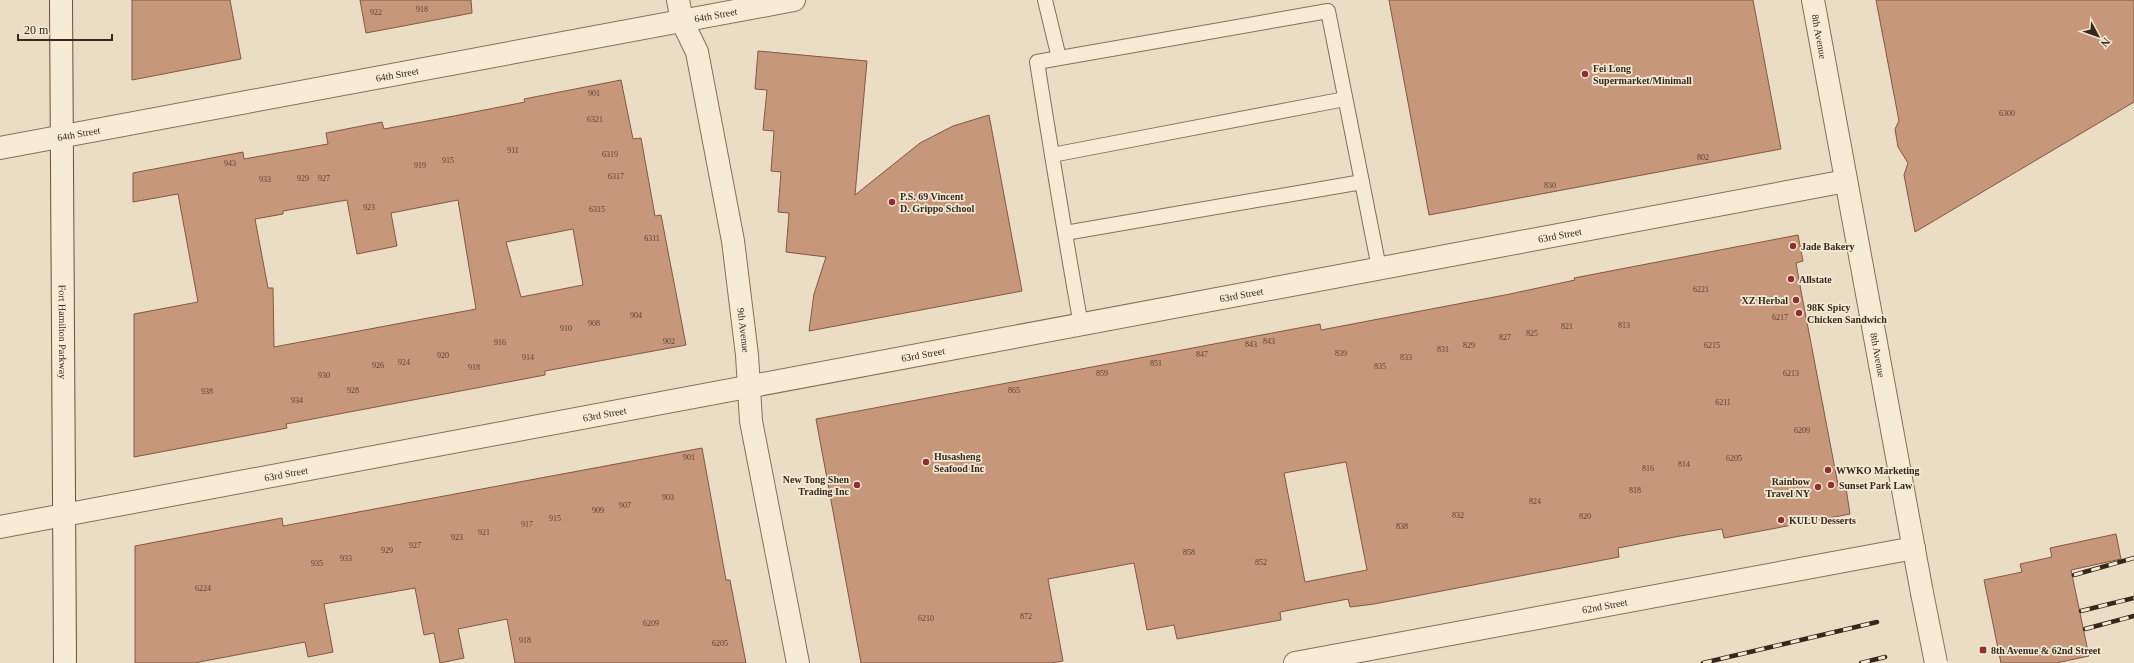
<svg xmlns="http://www.w3.org/2000/svg" width="2134" height="663" font-family="'Times New Roman',serif">
<style>
.building{fill:#c7977b;stroke:#825842;fill-rule:evenodd}
.lines{fill:none;stroke-linecap:round;stroke-linejoin:round}
.service-casing{stroke:#846f5b;stroke-width:16}
.minor-casing{stroke:#846f5b;stroke-width:24}
.secondary-casing{stroke:#66503e;stroke-width:24}
.service{stroke:#f7ebd5;stroke-width:14}
.minor{stroke:#f7ebd5;stroke-width:22}
.secondary{stroke:#f7ebd5;stroke-width:22}
.rail-casing{stroke:#35281e;stroke-width:4.5}
.rail{stroke:#f3e8d2;stroke-width:3;stroke-dasharray:9;stroke-linecap:butt}
.minor-bridge-casing{stroke:#846f5b;stroke-width:24;stroke-linecap:butt}
.minor-bridge{stroke:#f7ebd5;stroke-width:22}
.poi-dot{fill:#902e34;stroke:#f3e8d2;stroke-width:1.5}
.labels{text-anchor:middle;stroke-width:3.5;stroke-linejoin:round;paint-order:stroke}
.number-label{font-size:8px;fill:#5a4435}
.street-label{font-size:10px;fill:#35281e;stroke:#f3e8d2}
.poi-label{font-size:10px;font-weight:bold;fill:#35281e;stroke:#f3e8d2;text-anchor:start}
</style>
<rect width="100%" height="100%" fill="#ebddc3"/>
<g class="building">
<path d="M132 0H230L241 59 132 80Z"/>
<path d="M360 0H471L472 13 366 33Z"/>
<path d="M1389 0H1753L1781 149 1429 215Z"/>
<path d="M1876 0H2134V102L1915 232 1904 175 1908 163 1898 147 1895 129 1899 121Z"/>
<path d="M758 51 867 61 855 195 920 143 953 126 989 115 1022 291 809 331 814 294 826 257 786 252 789 213 778 212 781 172 771 171 774 131 763 130 767 90 755 89Z"/>
<path d="M621 80 633 139 641 138 655 216 661 215 686 345 545 371V375L286 424 287 428 134 457V314L198 302 178 194 133 202V173L243 152 244 159 328 144 326 133 382 122 384 129 454 116 525 102 524 99ZM347 200 357 254 397 246 391 213 458 200 476 309 274 347 273 288H268L255 219 283 214V211ZM573 229 583 285 521 297 506 242Z"/>
<path d="M1798 235 1803 261 1796 263 1801 291 1839 490 1846 488 1850 514 1724 538 1722 529 1680 536 1618 548 1619 557 1374 604 1350 607 1348 599 1280 612 1281 620 1177 639 1174 625 1147 630 1134 563 1048 579 1063 661 1050 663H861L816 419 1320 324 1321 330 1510 294 1575 280 1574 278ZM1346 462 1367 570 1305 582 1284 473Z"/>
<path d="M702 448 726 580H730L746 663H515L507 619 458 629 464 658 440 663 434 633 424 635 415 588 324 604 333 652 308 657 305 642 194 663H135V546L282 518 283 526Z"/>
<path d="M2116 534 2121 559 2071 570 2089 656 2056 663H2001L1984 580 2022 572 2020 564 2052 557 2050 548Z"/>
</g>
<g class="lines">
<g class="service-casing">
<g id="service">
<path d="M1045 0 1059 58"/>
<path d="M1052 155 1345 99"/>
<path d="M1362 182 1379 268"/>
<path d="M1065 233 1362 182 1328 11 1037 62C1051 150 1065 237 1081 325"/>
</g>
</g>
<g class="minor-casing">
<g id="minor">
<path id="s1" d="M678 0 682 21 697 52 733 241 747 355 751 421 798 663"/>
<path id="s2" d="M1813 0 1922 593"/>
<path id="s3" d="M0 148 794 0"/>
<path id="s4" d="M0 527 1846 181"/>
<path id="s5" d="M1295 663 1914 548"/>
</g>
</g>
<g class="secondary-casing">
<g id="secondary">
<path id="s6" d="M61 0 65 663"/>
</g>
</g>
<use href="#service" class="service"/>
<use href="#minor" class="minor"/>
<use href="#secondary" class="secondary"/>
<g class="rail-casing">
<g id="rail">
<path d="M2074 575 2134 558"/>
<path d="M2081 611 2134 598"/>
<path d="M2085 629 2134 616"/>
<path d="M1703 663 1877 622"/>
<path d="M1861 663 1885 657"/>
</g>
</g>
<use href="#rail" class="rail"/>
<g class="minor-bridge-casing">
<path id="minor-bridge" d="M1922 593 1936 663"/>
</g>
<use href="#minor-bridge" class="minor-bridge"/>
</g>
<g class="poi-dot">
<circle cx="1585" cy="74" r="4"/>
<circle cx="892" cy="202" r="4"/>
<circle cx="1793" cy="246" r="4"/>
<circle cx="1791" cy="279" r="4"/>
<circle cx="1796" cy="300" r="4"/>
<circle cx="1799" cy="313" r="4"/>
<circle cx="926" cy="462" r="4"/>
<circle cx="1828" cy="470" r="4"/>
<circle cx="857" cy="485" r="4"/>
<circle cx="1831" cy="485" r="4"/>
<circle cx="1818" cy="487" r="4"/>
<circle cx="1781" cy="520" r="4"/>
<rect x="1979" y="646" width="8" height="8" rx="2"/>
</g>
<g class="labels">
<g class="number-label">
<text x="422" y="12">918</text>
<text x="376" y="15">922</text>
<text x="594" y="96">901</text>
<text x="2007" y="116">6300</text>
<text x="595" y="122">6321</text>
<text x="513" y="153">911</text>
<text x="610" y="157">6319</text>
<text x="1703" y="160">802</text>
<text x="448" y="163">915</text>
<text x="230" y="166">943</text>
<text x="420" y="168">919</text>
<text x="616" y="179">6317</text>
<text x="303" y="181">929</text>
<text x="324" y="181">927</text>
<text x="265" y="182">933</text>
<text x="1550" y="188">830</text>
<text x="369" y="210">923</text>
<text x="597" y="212">6315</text>
<text x="652" y="241">6311</text>
<text x="1701" y="292">6221</text>
<text x="636" y="318">904</text>
<text x="1780" y="320">6217</text>
<text x="594" y="326">908</text>
<text x="1624" y="328">813</text>
<text x="1567" y="329">821</text>
<text x="566" y="331">910</text>
<text x="1532" y="336">825</text>
<text x="1505" y="340">827</text>
<text x="669" y="344">902</text>
<text x="1269" y="344">843</text>
<text x="500" y="345">916</text>
<text x="1251" y="347">843</text>
<text x="1469" y="348">829</text>
<text x="1712" y="348">6215</text>
<text x="1443" y="352">831</text>
<text x="1341" y="356">839</text>
<text x="1202" y="357">847</text>
<text x="443" y="358">920</text>
<text x="528" y="360">914</text>
<text x="1406" y="360">833</text>
<text x="404" y="365">924</text>
<text x="1156" y="366">851</text>
<text x="378" y="368">926</text>
<text x="1380" y="369">835</text>
<text x="474" y="370">918</text>
<text x="1102" y="376">859</text>
<text x="1791" y="376">6213</text>
<text x="324" y="378">930</text>
<text x="353" y="393">928</text>
<text x="1014" y="393">865</text>
<text x="207" y="394">938</text>
<text x="297" y="403">934</text>
<text x="1723" y="405">6211</text>
<text x="1802" y="433">6209</text>
<text x="689" y="460">901</text>
<text x="1734" y="461">6205</text>
<text x="1684" y="467">814</text>
<text x="1648" y="471">816</text>
<text x="1635" y="493">818</text>
<text x="668" y="500">903</text>
<text x="1535" y="504">824</text>
<text x="625" y="508">907</text>
<text x="598" y="513">909</text>
<text x="1458" y="518">832</text>
<text x="1585" y="519">820</text>
<text x="555" y="521">915</text>
<text x="527" y="527">917</text>
<text x="1402" y="529">838</text>
<text x="484" y="535">921</text>
<text x="457" y="540">923</text>
<text x="415" y="548">927</text>
<text x="387" y="553">929</text>
<text x="1189" y="555">858</text>
<text x="346" y="561">933</text>
<text x="1261" y="565">852</text>
<text x="317" y="566">935</text>
<text x="203" y="591">6224</text>
<text x="1026" y="619">872</text>
<text x="926" y="621">6210</text>
<text x="651" y="626">6209</text>
<text x="525" y="643">918</text>
<text x="720" y="646">6205</text>
</g>
<g class="street-label">
<text dy="4" stroke="none"><textPath href="#s3" startOffset="728">64th Street</textPath></text>
<text dy="4" stroke="none"><textPath href="#s2" startOffset="37">8th Avenue</textPath></text>
<text dy="4" stroke="none"><textPath href="#s3" startOffset="404">64th Street</textPath></text>
<text dy="4" stroke="none"><textPath href="#s3" startOffset="80">64th Street</textPath></text>
<text dy="4" stroke="none"><textPath href="#s4" startOffset="1587">63rd Street</textPath></text>
<text dy="4" stroke="none"><textPath href="#s4" startOffset="1263">63rd Street</textPath></text>
<text dy="4" stroke="none"><textPath href="#s1" startOffset="338">9th Avenue</textPath></text>
<text dy="4" stroke="none"><textPath href="#s6" startOffset="332">Fort Hamilton Parkway</textPath></text>
<text dy="4" stroke="none"><textPath href="#s4" startOffset="939">63rd Street</textPath></text>
<text dy="4" stroke="none"><textPath href="#s2" startOffset="361">8th Avenue</textPath></text>
<text dy="4" stroke="none"><textPath href="#s4" startOffset="615">63rd Street</textPath></text>
<text dy="4" stroke="none"><textPath href="#s4" startOffset="291">63rd Street</textPath></text>
<text dy="4" stroke="none"><textPath href="#s5" startOffset="315">62nd Street</textPath></text>
</g>
<g class="poi-label">
<text x="1593" y="72">Fei Long<tspan x="1593" dy="12">Supermarket/Minimall</tspan></text>
<text x="900" y="200">P.S. 69 Vincent<tspan x="900" dy="12">D. Grippo School</tspan></text>
<text x="1801" y="250">Jade Bakery</text>
<text x="1799" y="283">Allstate</text>
<text x="1788" y="304" text-anchor="end">XZ Herbal</text>
<text x="1807" y="311">98K Spicy<tspan x="1807" dy="12">Chicken Sandwich</tspan></text>
<text x="934" y="460">Husasheng<tspan x="934" dy="12">Seafood Inc</tspan></text>
<text x="1836" y="474">WWKO Marketing</text>
<text x="849" y="483" text-anchor="end">New Tong Shen<tspan x="849" dy="12">Trading Inc</tspan></text>
<text x="1810" y="485" text-anchor="end">Rainbow<tspan x="1810" dy="12">Travel NY</tspan></text>
<text x="1839" y="489">Sunset Park Law</text>
<text x="1789" y="524">KULU Desserts</text>
<text x="1991" y="654">8th Avenue &amp; 62nd Street</text>
</g>
</g>
<g transform="translate(2098 36) rotate(131)" stroke="#f3e8d2" stroke-width="3" paint-order="stroke">
<path d="M0-3L7 15L0 10L-7 15Z" fill="#35281e"/>
<text y="-6" font-size="11" font-weight="bold" text-anchor="middle" fill="#35281e">N</text>
</g>
<path d="M18 34v6h94v-6" fill="none" stroke="#35281e" stroke-width="2"/>
<text x="24" y="34" font-size="12" fill="#35281e" stroke="#f3e8d2" stroke-width="3" paint-order="stroke">20 m</text>
</svg>
